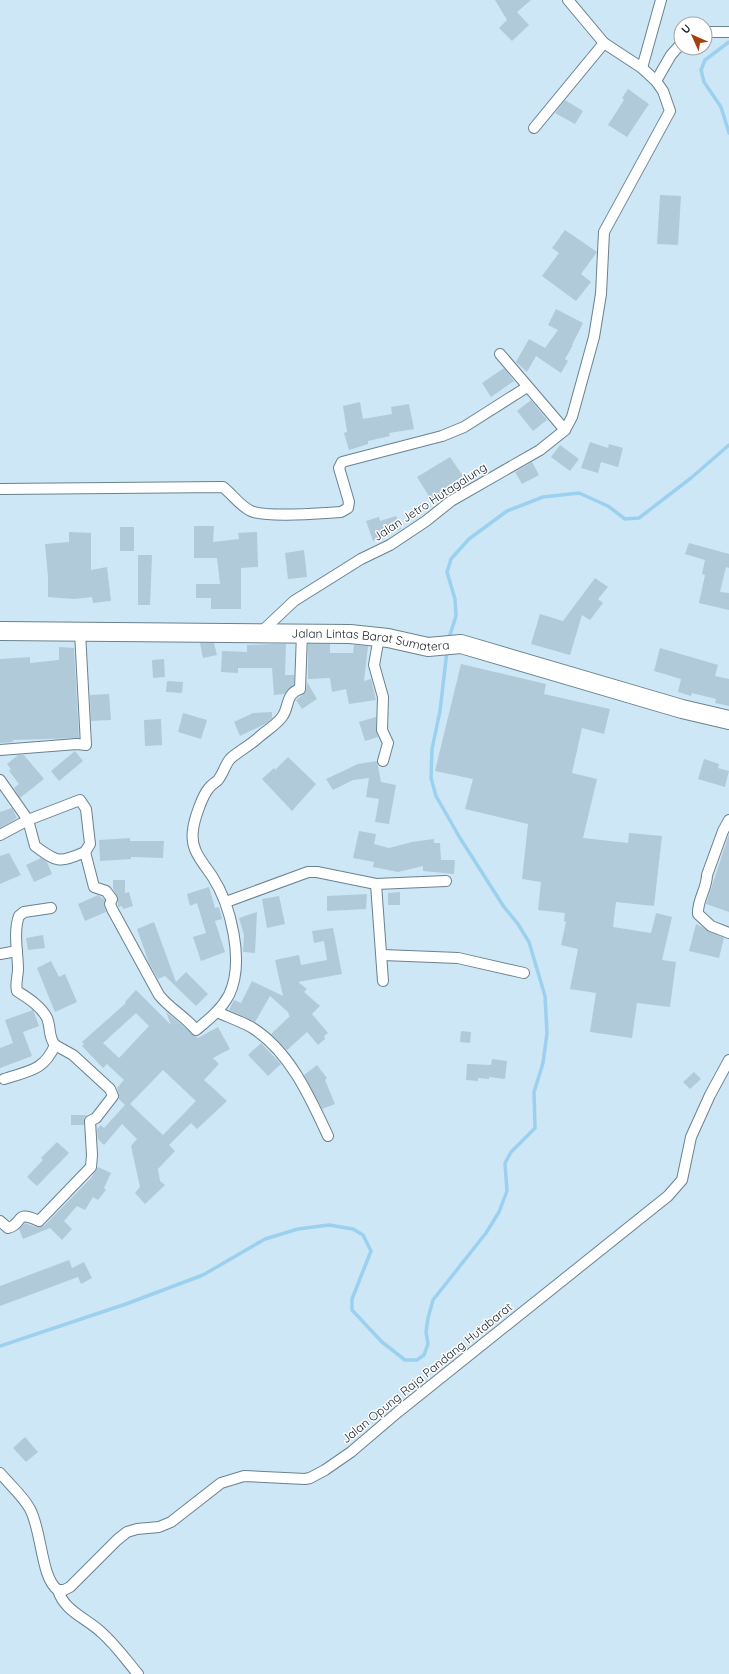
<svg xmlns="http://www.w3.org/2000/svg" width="729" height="1674" font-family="Quicksand,sans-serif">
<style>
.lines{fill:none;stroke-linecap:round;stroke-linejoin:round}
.stream{stroke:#9bd1ef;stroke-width:3.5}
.building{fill:#b1cad9;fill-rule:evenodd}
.street-casing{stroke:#6a828f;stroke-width:12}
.highway-casing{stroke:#6a828f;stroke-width:20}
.street{stroke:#fff;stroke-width:10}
.highway{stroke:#fff;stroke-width:18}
.labels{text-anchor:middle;stroke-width:3;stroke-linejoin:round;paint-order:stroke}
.street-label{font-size:12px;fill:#121b20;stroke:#fff}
</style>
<rect width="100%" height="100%" fill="#cde7f6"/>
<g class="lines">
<g class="stream">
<path d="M729 42 705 60 701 70 704 82 721 107 729 133"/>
<path d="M448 641 456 616 455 599 447 572 451 559 469 539 507 511 543 497 579 493 608 506 625 519 639 518 691 478 729 445"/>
<path d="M0 1346 126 1304 203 1275 265 1239 298 1229 329 1225 353 1229 363 1235 371 1251 352 1299V1310L382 1342 405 1360H417L424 1355 428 1344 426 1332 428 1318 433 1300 486 1233 499 1212 507 1191 505 1163 511 1152 535 1128 534 1092 543 1063 547 1033 545 996 529 942 518 924 504 907 460 838 436 796 431 778 432 749 440 711 447 651"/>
</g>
</g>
<g class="building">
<path d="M495 0H531L517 12 529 25 512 41 499 28 507 20Z"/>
<path d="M628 89 649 104 627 137 608 125 624 100 622 98Z"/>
<path d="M565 100 583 111 575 124 555 113Z"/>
<path d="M660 195 681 196 678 245 657 244Z"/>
<path d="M565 230 597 252 581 274 591 282 576 301 542 276 559 253 552 248Z"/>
<path d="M556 309 583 323 572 345H573L565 359 568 361 561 373 536 356 527 372 516 362 529 339 545 348 558 330 548 325Z"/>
<path d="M504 368 514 381 491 397 482 383Z"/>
<path d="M531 400 547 420 533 431 517 411Z"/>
<path d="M360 402 363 419 392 414 391 407 409 404 414 429 389 433 390 436 368 441V444L349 450 344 433 347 432 343 406Z"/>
<path d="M590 442 608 448 609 444 623 448 618 467 601 462 598 473 581 468Z"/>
<path d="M560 445 579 459 570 471 551 457Z"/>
<path d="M450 457 463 476 445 488 447 491 432 501 417 477Z"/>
<path d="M532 462 539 475 522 484 515 472Z"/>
<path d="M396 516 401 529 384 535 385 537 373 541 366 521 379 517 380 521Z"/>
<path d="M194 526H214L213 542 239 539 238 533 257 532 258 567 241 568V609H211V598H196V584H220L217 558H194Z"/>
<rect x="120" y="527" width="14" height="24"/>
<path d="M69 532 91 533V570L107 567 111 601 93 603 92 597 74 599 48 597V577L45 544 69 542Z"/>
<path d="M689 543 729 554V568L726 567 720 592 729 593V610L699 603 705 575 702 574 705 560 685 554Z"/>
<path d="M304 550 307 577 288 579 285 553Z"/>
<path d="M138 555H152L150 605H138Z"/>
<path d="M595 578 608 587 598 599 603 603 590 620 582 615 570 655 531 644 540 614 563 621Z"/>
<path d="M200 643H214L217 655 203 658Z"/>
<path d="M274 644H286L285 675H294V685L284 694 274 695 272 668H238V673L221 672 222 651 247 652V645Z"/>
<path d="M308 644H330V653H353L354 645 368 646 364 681 371 679 376 700 349 704 346 689 332 692 330 678 308 679Z"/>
<path d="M59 647 74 648 79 738 12 740 14 742 0 743V659L30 657V663L59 660Z"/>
<path d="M660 648 718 665 715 676 729 679V706L715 703 716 699 692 693 691 696 678 692 681 679 654 671Z"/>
<path d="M164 659 165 677 153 678 152 660Z"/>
<path d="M461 664 546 684 544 694 610 709 604 734 582 728 572 773 597 779 583 838 628 843 629 833 662 836 654 906 616 902 613 927 651 933 656 913 672 917 662 960 676 962 670 1007 637 1003 632 1038 590 1032 596 993 570 989 578 949 561 945 566 922 564 921 565 913 538 910 541 882 522 879 528 824 465 809 473 779 435 771Z"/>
<path d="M167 681 183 682 182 693 166 692Z"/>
<path d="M307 682 317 699 302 709 296 700 306 692Z"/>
<path d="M109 694 111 720 91 721 90 695Z"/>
<path d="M272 712V718L267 723 240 736 234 722 253 713Z"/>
<path d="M183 713 207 720 201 739 178 732Z"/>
<path d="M376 717V730L378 737 365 741 359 722Z"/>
<path d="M161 719 162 745 145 746 144 720Z"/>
<path d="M75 751 83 761 59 781 51 771Z"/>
<path d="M18 755H24L44 779 20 798 14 788 19 784 9 771 11 769 7 764Z"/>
<path d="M288 757 316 784 292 811 262 779 274 768 275 770Z"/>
<path d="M704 759 719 764 718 768 729 771 725 787 698 779Z"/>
<path d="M377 761 381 782 396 785 389 824 375 822 379 799 366 797 369 778 353 780 333 790 326 779 358 764Z"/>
<path d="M12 808 17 818 0 828V812Z"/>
<path d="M359 831 376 834 374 844 389 848 412 842 434 839V843H440L441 860H455L454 874 423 871V866L398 872 373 867 374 862 353 858Z"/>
<path d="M729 834V912L706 904Z"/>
<path d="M130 838V841H164L163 858 131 857V859L100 861 99 840Z"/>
<path d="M9 853 21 875 0 884V856Z"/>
<path d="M41 858 47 862 52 874 34 882 26 865Z"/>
<path d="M113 880H125V893L129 892 133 906 123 909 122 906 118 907V898L113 889Z"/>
<path d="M209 887 215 908 219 907 222 919 215 921 225 952 201 961 193 937 206 933 197 903 190 906 187 894Z"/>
<path d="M400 892V905H388V893Z"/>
<path d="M367 894 366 909 327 911V896Z"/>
<path d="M98 895 105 900 104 906 106 912 85 921 78 904Z"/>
<path d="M279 896 285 924 267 928 262 899Z"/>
<path d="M257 912 255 953 243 952 244 935 239 918Z"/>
<path d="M154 922 176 982 186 972 208 994 196 1006 165 976 158 979 149 963 137 929Z"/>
<path d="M696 924 724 938 719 958 689 951Z"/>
<path d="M333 928 342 974 298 982 307 989 304 992 320 1006 312 1014 328 1033 324 1036 325 1039 318 1045 307 1032 287 1050 271 1034 290 1016 288 1014 289 1013 270 996 255 1022 229 1010 234 1000 241 1003 252 981 283 996 275 960 299 955 301 965 327 960 324 941 314 943 312 931Z"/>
<path d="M43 935 45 948 28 950 26 938Z"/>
<path d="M51 961 59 977 65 974 77 1002 55 1012 37 968Z"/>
<path d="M136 990 171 1025 166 1012 198 1038 218 1027 230 1049 213 1058 219 1064 204 1080 227 1101 197 1129 191 1123 169 1145 175 1151 158 1169 160 1181 165 1185 145 1204 135 1193 140 1187 131 1146 137 1139 122 1124 104 1145 98 1139 97 1129 101 1125 104 1128 125 1105 119 1099V1094L117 1088 124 1080 107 1064 103 1068 82 1046 84 1044 82 1042 126 1003 125 1002ZM136 1013 149 1026 119 1058 103 1043ZM163 1070 196 1101 163 1135 130 1104Z"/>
<path d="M33 1010 39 1026 23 1032 32 1056 0 1068V1048L13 1043 5 1020Z"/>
<path d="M461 1031 471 1032 470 1043 460 1042Z"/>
<path d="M261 1043 281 1064 268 1076 248 1055Z"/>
<path d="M492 1059 507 1061 505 1079 489 1077V1079L478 1078V1081L466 1080 467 1064 491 1065Z"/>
<path d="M317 1065 327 1078 325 1080 335 1104 322 1109 304 1075Z"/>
<path d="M694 1072 701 1079 690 1089 683 1082Z"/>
<path d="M71 1115H87L84 1118V1125H71Z"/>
<path d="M57 1142 69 1153 37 1186 27 1177 43 1160 41 1158Z"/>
<path d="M98 1167 111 1173 104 1188 106 1190 98 1200 93 1197 85 1210 77 1206 64 1221 72 1229 62 1240 50 1228 23 1239 19 1229 25 1223 36 1227 44 1226 91 1178Z"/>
<path d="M69 1260 72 1268 84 1262 92 1278 81 1284 78 1277 0 1306V1286Z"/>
<path d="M25 1437 38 1452 26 1462 13 1448Z"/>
</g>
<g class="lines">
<g class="street-casing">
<g id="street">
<path d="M705 32H729"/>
<path d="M642 68 661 0"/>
<path d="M656 81 671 55 681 44"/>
<path d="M534 128 604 43"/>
<path d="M500 354 565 430"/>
<path d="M0 489 223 487C232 494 240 506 251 511 267 518 322 513 341 512L348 508 349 502 339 468 342 462 442 436 464 427 527 387"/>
<path d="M259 634 294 601 361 559 390 545 426 521 451 501 540 450 565 430 572 417 594 337 601 294 604 232 670 111 663 91 656 81 642 68 604 43 568 0"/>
<path d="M379 637 374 665 383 697 382 730 388 743 383 761"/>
<path d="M0 750 77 744 86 745 80 632"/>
<path d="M0 780 28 820 35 846C58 863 59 863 85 852L94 887 106 891 112 899 110 904 112 909 159 995C170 1009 186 1017 196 1030 208 1020 221 1010 229 995 245 962 231 905 212 876 202 861 190 850 193 830 194 820 202 796 209 788 211 785 215 783 218 780 223 774 225 765 230 759 237 752 251 745 259 737 266 731 276 725 282 717 290 706 285 694 300 689L302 633"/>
<path d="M729 820 723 831 707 875C707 889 697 900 698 914L711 926 729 933"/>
<path d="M0 835 28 820 80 800 86 809 90 844 85 852"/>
<path d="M376 884 383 981"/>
<path d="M226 902 308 872H317L376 884 446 881"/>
<path d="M0 954 17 951"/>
<path d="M383 955 458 958 524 973"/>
<path d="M217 1012C228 1017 240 1021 251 1027 289 1050 310 1097 328 1136"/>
<path d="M4 1079C28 1071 44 1071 55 1045 48 1037 51 1027 47 1018 41 1006 28 998 17 991 15 983 18 977 18 969 18 953 13 932 19 916L24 912 51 908"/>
<path d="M0 1221 8 1228C24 1224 14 1209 39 1221L91 1167 92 1155 90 1121 96 1118 113 1096 110 1089 73 1055 55 1045"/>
<path d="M0 1473C10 1485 23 1496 30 1509 42 1531 41 1579 58 1590"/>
<path d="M58 1590H64L70 1587 117 1540 127 1532 137 1529 159 1527 171 1522 221 1483 244 1476 305 1479 310 1478 325 1470 351 1452 398 1412 668 1196 682 1180 691 1137 710 1095 729 1060"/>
<path d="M58 1590C64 1611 86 1618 101 1632 115 1644 126 1660 138 1674"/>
</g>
</g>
<g class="highway-casing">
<g id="highway">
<path id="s1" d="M0 631 350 634 388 638 428 647 461 644 682 709 729 720"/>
</g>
</g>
<use href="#street" class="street"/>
<use href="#highway" class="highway"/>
</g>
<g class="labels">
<g class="street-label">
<text transform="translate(430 502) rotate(-33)" y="4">Jalan Jetro Hutagalung</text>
<text dy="4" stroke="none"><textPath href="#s1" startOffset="371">Jalan Lintas Barat Sumatera</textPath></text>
<text transform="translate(427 1373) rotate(-39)" y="4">Jalan Opung Raja Pandang Hutabarat</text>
</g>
</g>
<g transform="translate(693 36) rotate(315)"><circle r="19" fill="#ffffff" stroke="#a0a4a6"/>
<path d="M0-3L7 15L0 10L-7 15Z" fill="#a5410e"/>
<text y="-6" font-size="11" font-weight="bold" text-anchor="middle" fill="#121b20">U</text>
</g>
</svg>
